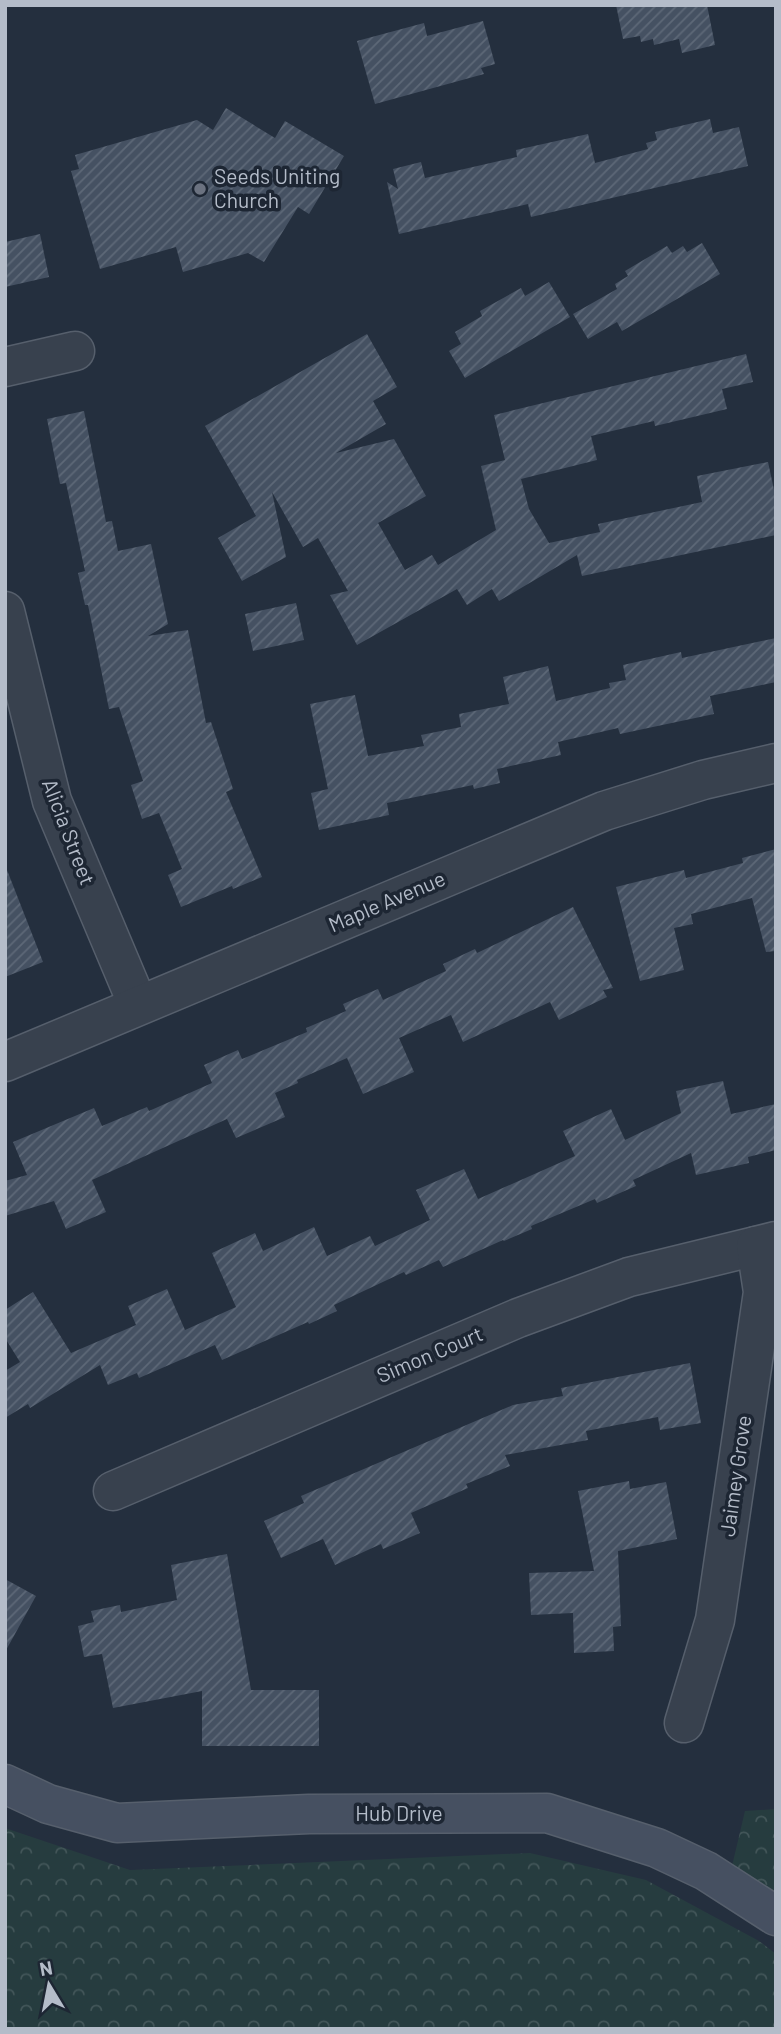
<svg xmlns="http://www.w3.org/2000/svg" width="781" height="2034" font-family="Barlow,sans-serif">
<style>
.park{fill:url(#park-crowns)}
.building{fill:url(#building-hatch)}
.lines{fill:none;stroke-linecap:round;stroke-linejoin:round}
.street-casing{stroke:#565f6c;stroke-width:41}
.secondary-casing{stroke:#565f6c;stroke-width:41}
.street{stroke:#38414e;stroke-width:38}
.secondary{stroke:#465061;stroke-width:38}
.worship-dot{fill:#6b7280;stroke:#1d2633;stroke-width:2.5}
.labels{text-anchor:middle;stroke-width:7;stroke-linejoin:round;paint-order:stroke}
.poi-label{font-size:21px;fill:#b4bcc9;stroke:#1d2633;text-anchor:start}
.street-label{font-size:21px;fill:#b4bcc9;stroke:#1d2633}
</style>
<defs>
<pattern id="park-crowns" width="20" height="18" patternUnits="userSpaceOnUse" patternTransform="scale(1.75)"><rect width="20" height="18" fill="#263c3f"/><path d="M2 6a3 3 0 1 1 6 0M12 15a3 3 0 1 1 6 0" fill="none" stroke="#435659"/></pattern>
<pattern id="building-hatch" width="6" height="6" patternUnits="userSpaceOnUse" patternTransform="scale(1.75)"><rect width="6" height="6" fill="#455162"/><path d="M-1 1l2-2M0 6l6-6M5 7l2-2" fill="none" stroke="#5d6877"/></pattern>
</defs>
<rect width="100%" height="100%" fill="#242f3e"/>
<g class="park">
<path d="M776 1809V1898L732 1866 745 1811Z"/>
<path d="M5 1828 130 1870 530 1853 646 1880 759 1941 776 1954V2029H5Z"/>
</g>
<g class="building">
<path d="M616 5H707L715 45 682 53 679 39 654 45 653 39 641 42 640 36 623 39Z"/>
<path d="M483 21 495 64 481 68 484 74 375 104 357 41 424 23 427 36Z"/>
<path d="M226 108 275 138 285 121 344 156 309 214 298 207 264 262 248 253 183 272 176 247 100 269 71 171 79 169 75 155 197 120 213 130Z"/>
<path d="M710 119 713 133 739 127 748 166 531 217 528 204 399 234 387 182 398 189 393 169 421 162 425 178 517 157 516 150 588 134 595 163 648 149 646 143 657 140 655 132Z"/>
<path d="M40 234 49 277 5 287V242Z"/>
<path d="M702 243 720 274 622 331 617 322 588 339 573 314 617 289 615 284 628 276 625 271 667 246 672 253 683 246 687 252Z"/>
<path d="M549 282 570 317 465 378 449 351 461 344 455 332 482 316 480 311 521 288 525 296Z"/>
<path d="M367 334 397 387 373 401 386 424 336 453 394 439 426 496 378 523 405 570 432 555 438 565 496 530 481 466 505 460 494 415 746 354 753 382 722 389 727 409 655 426 654 421 591 436 597 460 521 479 529 509 549 543 600 532 598 524 702 502 697 476 768 462 776 499V535L582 576 577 555 499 601 492 589 467 605 457 589 357 645 330 595 348 591 318 538 303 547 272 492 286 557 242 581 218 538 256 516 205 426Z"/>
<path d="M84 411 106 522 112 521 118 551 151 544 168 624 148 636 188 630 206 723 211 722 233 789 226 792 262 877 233 889 232 886 181 907 168 875 182 869 159 813 142 819 131 785 143 781 119 707 109 709 88 605H85L78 573 85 571 66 483 60 484 47 419Z"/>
<path d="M296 603 304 640 253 651 245 614Z"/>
<path d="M776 638V682L710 696 714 714 620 734 618 728 558 742 561 755 497 769 500 783 474 789 473 785 387 803 389 815 319 830 311 793 328 789 310 704 355 695 368 756 424 746 421 735 461 727 459 714 509 704 503 677 548 666 556 701 610 688 609 683 626 680 623 665 681 652 682 658Z"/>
<path d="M776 849V951L766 952 752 898 691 914 693 924 674 928 684 970 640 981 616 887 684 870 686 878 743 863 742 858Z"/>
<path d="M7 870 43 962 5 977V871Z"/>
<path d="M573 907 613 988 603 990 607 997 559 1020 550 1002 463 1042 451 1015 399 1038 414 1072 363 1094 347 1058 297 1080 298 1083 275 1093 285 1117 236 1138 227 1119 92 1180 106 1212 66 1229 54 1201 5 1216V1181L27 1175 13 1142 94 1108 102 1126 147 1107 149 1111 212 1083 204 1065 238 1050 242 1059 307 1032 306 1028 346 1011 343 1004 378 989 383 1000 446 971 443 964 475 949 477 953Z"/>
<path d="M723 1081 731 1114 776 1104V1150L748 1157 749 1163 696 1175 691 1153 633 1180 636 1186 597 1203 595 1199 531 1226 532 1229 504 1241 503 1240 443 1267 439 1260 406 1275 404 1272 334 1305 337 1311 309 1324 308 1322 222 1360 215 1345 139 1378 137 1373 108 1385 100 1365 30 1408 28 1404 5 1418V1371L20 1362 5 1338V1310L33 1292 71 1353 136 1325 128 1306 167 1289 185 1330 236 1307 212 1253 255 1233 263 1251 314 1227 327 1256 370 1236 375 1246 430 1220 416 1190 464 1169 478 1199 575 1156 563 1131 611 1109 625 1140 681 1113 676 1091Z"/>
<path d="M690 1363 701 1423 660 1430 658 1417 586 1431 588 1440 505 1455 510 1466 466 1484 468 1488 411 1513 420 1533 383 1549 381 1544 335 1565 323 1539 281 1558 264 1521 304 1503 301 1496 513 1405 563 1396 561 1388Z"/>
<path d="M629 1481 630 1489 666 1482 677 1539 618 1551 621 1626 613 1627 614 1651 574 1653 573 1613 531 1615 529 1573 594 1571 578 1491Z"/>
<path d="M227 1554 251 1690H319V1746H202V1691L113 1708 102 1654 84 1657 78 1626 94 1622 91 1611 120 1605 121 1612 177 1600 171 1565Z"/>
<path d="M5 1579 36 1596 5 1652Z"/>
</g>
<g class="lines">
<g class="street-casing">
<g id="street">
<path d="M5 367 75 351"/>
<path d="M5 611 52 801 138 1005"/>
<path d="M5 1062 604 811 703 780 776 763"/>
<path d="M113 1491 518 1318 629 1277 756 1246"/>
<path d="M684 1723 715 1620 763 1292 756 1246 776 1241"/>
</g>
</g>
<g class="secondary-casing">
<path id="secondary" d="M5 1784 48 1804 117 1823 309 1814 547 1813 657 1848 706 1871 776 1916"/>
</g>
<use href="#street" class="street"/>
<use href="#secondary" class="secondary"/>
</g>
<circle class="worship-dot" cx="200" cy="189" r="7"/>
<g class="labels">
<g class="poi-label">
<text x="214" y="184">Seeds Uniting<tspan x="214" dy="24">Church</tspan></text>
</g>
<g class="street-label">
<text transform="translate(68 832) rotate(69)" y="7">Alicia Street</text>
<text transform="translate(387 902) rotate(-23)" y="7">Maple Avenue</text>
<text transform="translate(430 1355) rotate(-23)" y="7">Simon Court</text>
<text transform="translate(736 1476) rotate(-82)" y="7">Jaimey Grove</text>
<text x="399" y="1821">Hub Drive</text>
</g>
</g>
<rect width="781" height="2034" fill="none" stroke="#b4bcc9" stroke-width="14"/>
<g transform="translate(49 1985) rotate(350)" stroke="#1d2633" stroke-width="5" paint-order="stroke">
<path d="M0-5L12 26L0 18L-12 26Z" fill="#b4bcc9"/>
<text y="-10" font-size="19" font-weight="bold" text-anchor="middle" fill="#b4bcc9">N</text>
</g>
</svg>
